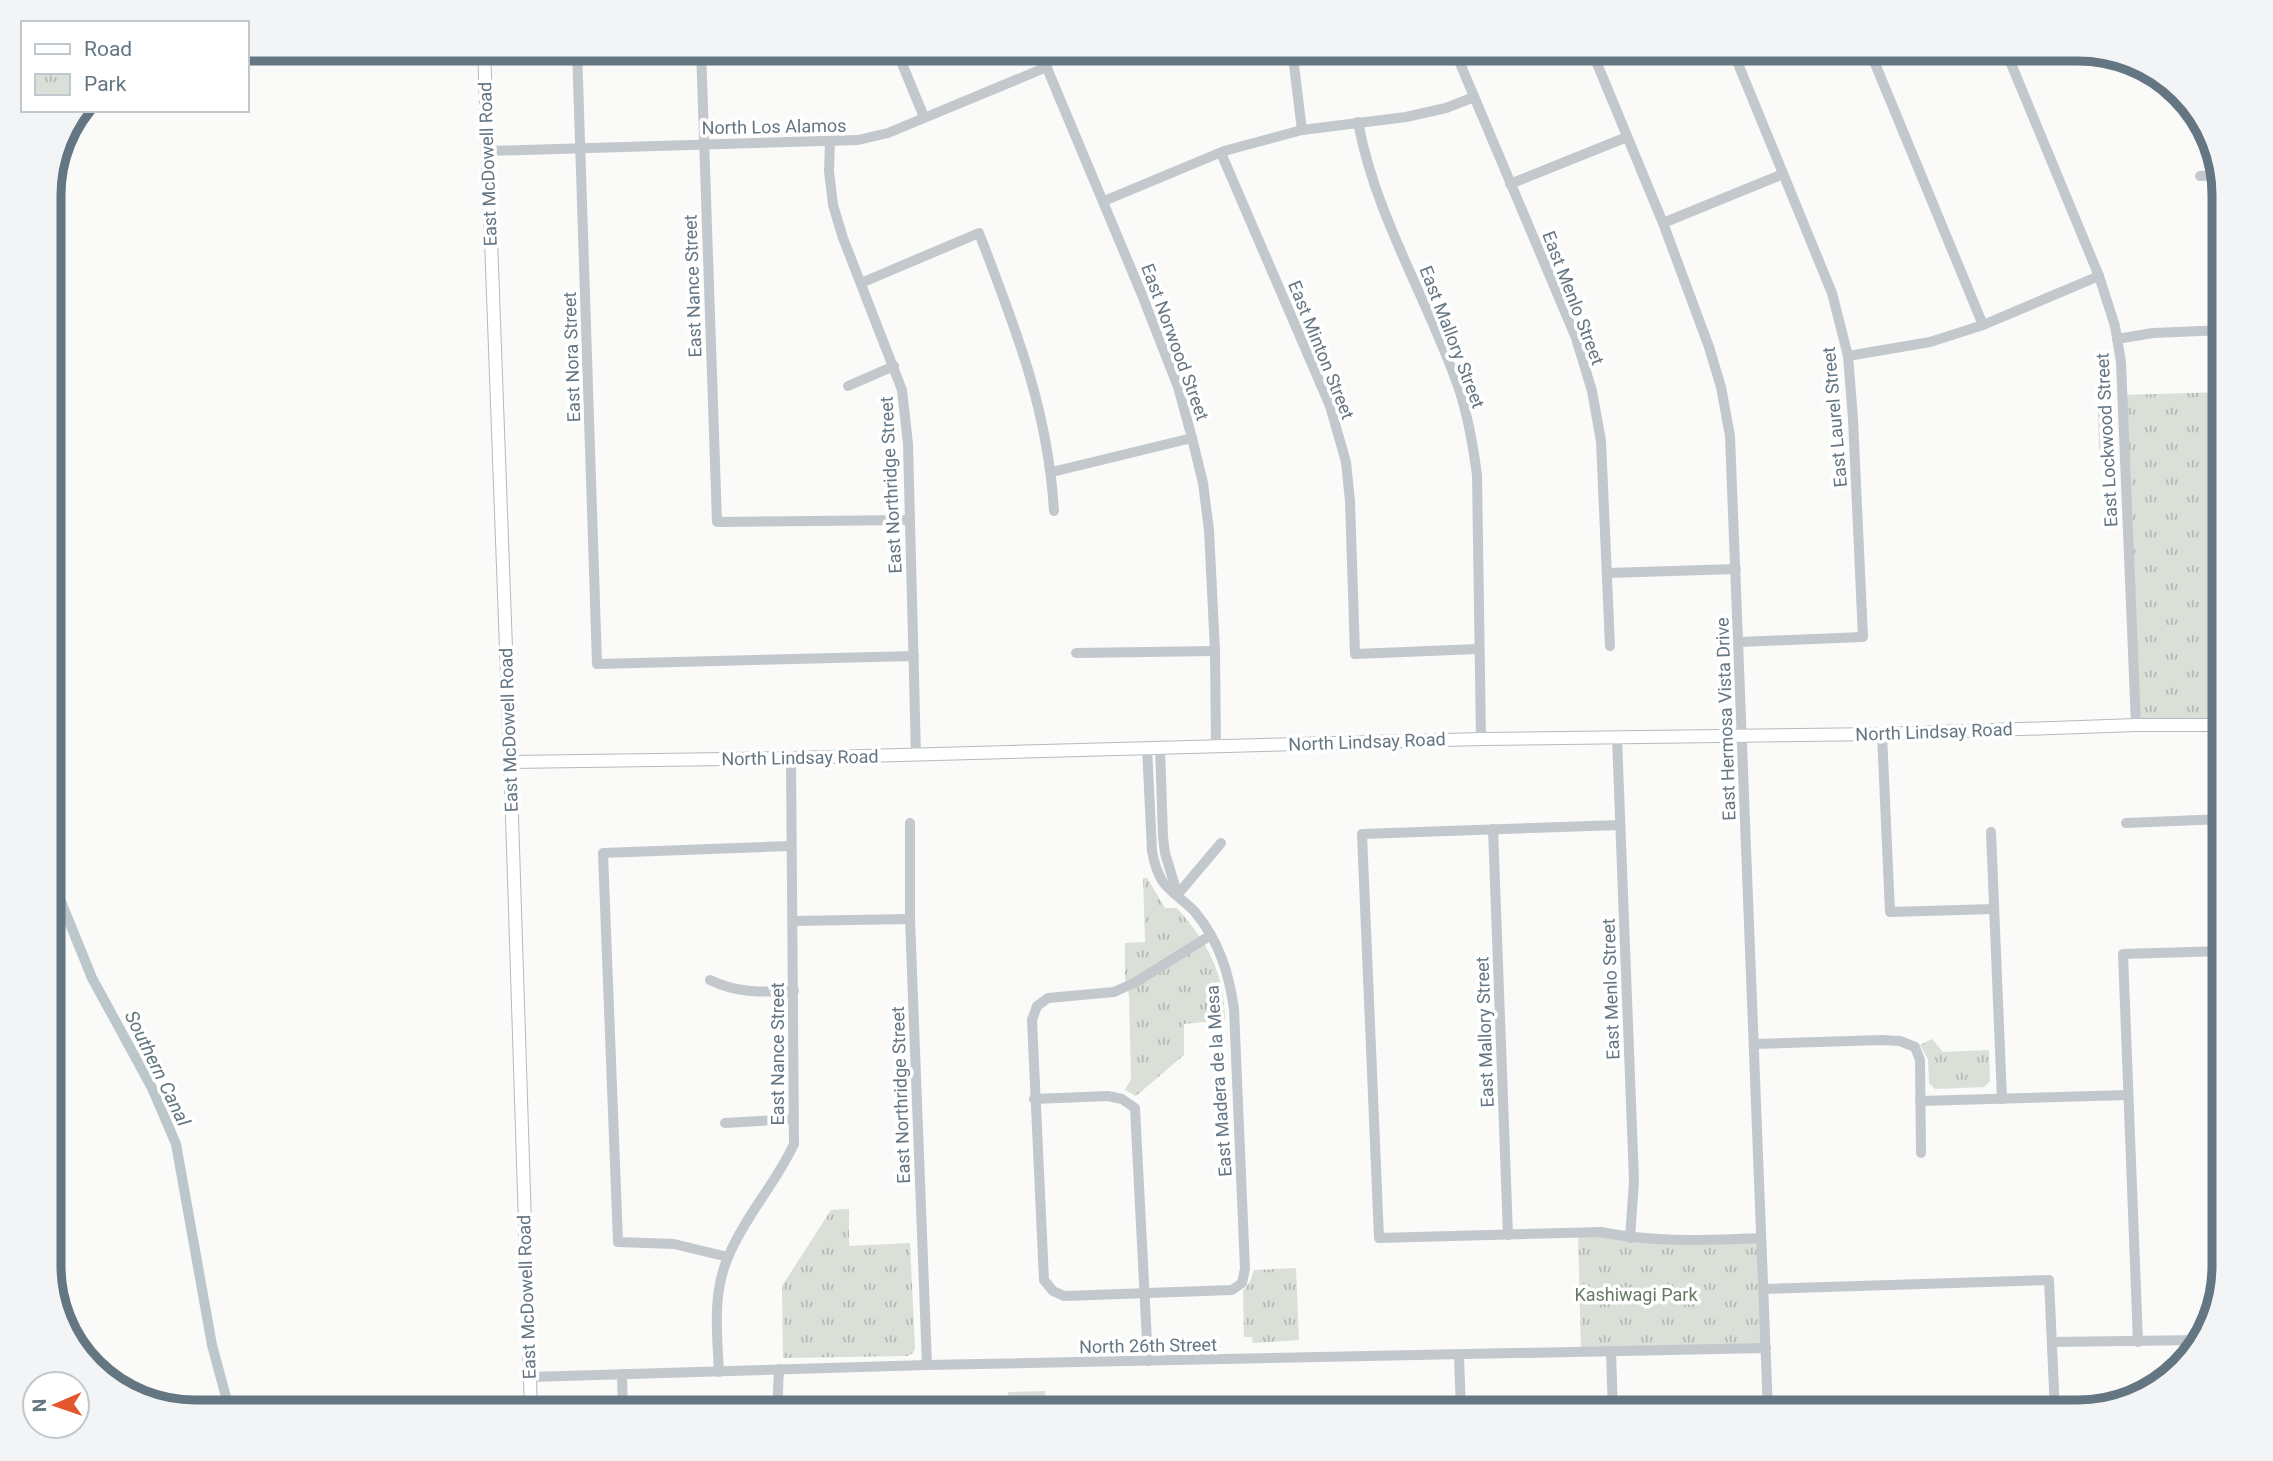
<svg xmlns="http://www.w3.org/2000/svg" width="2273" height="1461" font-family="Roboto,sans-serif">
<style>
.grass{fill:#dadfd7}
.park{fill:url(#park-tufts)}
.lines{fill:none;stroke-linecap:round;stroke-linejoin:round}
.canal{stroke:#bbc7cb;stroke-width:10}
.major-casing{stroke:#b5babe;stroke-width:14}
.minor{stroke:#c3c8cc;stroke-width:10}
.major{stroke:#fff;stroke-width:12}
.labels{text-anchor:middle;stroke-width:7;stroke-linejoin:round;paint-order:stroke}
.street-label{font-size:18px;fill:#657683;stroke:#fff}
.park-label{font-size:18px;fill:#687a64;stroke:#fff}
.water-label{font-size:19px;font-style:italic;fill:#60757c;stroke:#fff}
.rim{fill:none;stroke:#657683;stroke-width:9}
</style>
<defs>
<pattern id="park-tufts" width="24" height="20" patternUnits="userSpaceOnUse" patternTransform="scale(1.75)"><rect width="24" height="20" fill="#dadfd7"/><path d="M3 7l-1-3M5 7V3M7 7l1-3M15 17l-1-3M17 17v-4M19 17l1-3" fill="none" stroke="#b4b9b4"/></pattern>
</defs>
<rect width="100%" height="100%" fill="#fafaf8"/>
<path class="grass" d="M1045 1391 1046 1408 1009 1409 1008 1392Z"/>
<g class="park">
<path d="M2224 392V725H2136L2122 395Z"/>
<path d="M2111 410 2113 450H2099L2098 411Z"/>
<path d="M1143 878H1147L1165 908H1177C1208 943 1224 972 1225 1020L1184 1024V1055L1136 1096 1125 1090 1131 1079 1129 995 1125 977V943L1145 942Z"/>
<path d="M1932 1039 1943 1052 1989 1050 1990 1081 1984 1087 1935 1089 1929 1083 1928 1059 1920 1045Z"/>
<path d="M849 1209V1246L910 1243 915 1348 913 1353 908 1356 783 1358 782 1286 831 1210Z"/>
<path d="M1578 1233 1630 1238H1761L1766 1348 1581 1353Z"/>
<path d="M1296 1268 1299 1340 1253 1343 1252 1337H1244L1243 1291 1250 1282 1254 1270Z"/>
</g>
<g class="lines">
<path class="canal" d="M49 872 92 978 152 1088 176 1144 212 1345 230 1412"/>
<g class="major-casing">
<g id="major">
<path d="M484 49 511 785 531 1412"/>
<path d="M510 762 791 758 1481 739 1882 734 2136 725H2224"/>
</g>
</g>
<g class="minor">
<path d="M577 49 597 664 914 656"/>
<path d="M701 49 717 522 910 520"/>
<path d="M896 49 924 117"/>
<path d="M1039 49 1142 295 1178 387 1192 438 1203 483 1209 530 1215 651 1216 746"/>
<path d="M1292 49 1302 130"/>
<path d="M1454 49 1576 338 1592 391 1601 441 1610 646"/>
<path d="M1591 49 1663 223 1709 347 1721 387 1730 436 1768 1412"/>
<path d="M1732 49 1832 293 1848 356 1853 419 1863 637 1739 642"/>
<path d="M1869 49 1983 325"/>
<path d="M2005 49 2099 276 2115 326 2121 362 2136 725"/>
<path d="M1358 122C1375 215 1427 298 1458 386 1468 415 1473 445 1477 475L1481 739"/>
<path d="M830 142 829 171 833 205 843 238 902 390 908 444 916 755"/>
<path d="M488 151 858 140 888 133 1047 67"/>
<path d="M1221 153 1330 406 1346 462 1350 501 1355 654 1478 649"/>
<path d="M2200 176 2219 175"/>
<path d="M1510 184 1627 137"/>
<path d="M1104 201 1224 151 1302 130 1406 117 1446 108 1474 97"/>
<path d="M1663 223 1783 174"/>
<path d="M861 283 979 233C1015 327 1048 409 1054 511"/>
<path d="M2117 339 2153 333 2224 330"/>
<path d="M1848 356 1930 342 1983 325 2099 276"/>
<path d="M848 386 894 366"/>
<path d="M1052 472 1192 438"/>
<path d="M1608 573 1736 569"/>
<path d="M1076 653 1215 651"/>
<path d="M1882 734 1890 912 1994 909"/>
<path d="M1617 738 1634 1181 1630 1238"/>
<path d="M1147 747 1152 851C1154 862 1157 873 1163 882 1170 892 1186 902 1195 912 1219 941 1229 973 1234 1009L1245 1269 1242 1283 1232 1290 1064 1296 1053 1291 1044 1280 1032 1020 1037 1006 1048 998 1114 992 1136 982 1211 935"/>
<path d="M1160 747 1163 837 1165 853 1177 893"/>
<path d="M910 823V919L927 1365"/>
<path d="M2126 823 2224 819"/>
<path d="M1620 825 1362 834 1379 1238 1601 1232C1654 1243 1707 1240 1761 1238"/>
<path d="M1493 829 1508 1235"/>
<path d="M1991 832 2002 1099"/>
<path d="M1178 894 1221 843"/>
<path d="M793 921 910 919"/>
<path d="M710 980C739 994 762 992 794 991"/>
<path d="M1755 1044 1882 1040 1900 1041 1915 1047 1920 1060 1921 1153"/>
<path d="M1034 1099 1108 1096 1122 1099 1135 1108 1148 1361"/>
<path d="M1920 1101 2128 1095"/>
<path d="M725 1123 794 1119"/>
<path d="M728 1257 674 1244 618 1242 603 853 791 846"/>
<path d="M1763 1289 2049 1280 2055 1412"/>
<path d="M2186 1340 2187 1358"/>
<path d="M2052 1342 2202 1340"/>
<path d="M2138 1342 2123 954 2224 951"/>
<path d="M1611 1352 1613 1412"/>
<path d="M1459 1355 1461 1412"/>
<path d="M719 1372C717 1333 712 1292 729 1255 746 1215 776 1183 794 1144L791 758"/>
<path d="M622 1374 623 1412"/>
<path d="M530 1377 927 1365 1766 1348"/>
<path d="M777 1412 779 1369"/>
</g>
<use href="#major" class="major"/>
</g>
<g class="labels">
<g class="street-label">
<text transform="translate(774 127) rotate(-1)" y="6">North Los Alamos</text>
<text transform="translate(488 164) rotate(-92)" y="6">East McDowell Road</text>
<text transform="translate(693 286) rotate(-92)" y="6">East Nance Street</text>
<text transform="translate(1573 298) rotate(69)" y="6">East Menlo Street</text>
<text transform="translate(1452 337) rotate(69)" y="6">East Mallory Street</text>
<text transform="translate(1175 342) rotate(70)" y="6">East Norwood Street</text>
<text transform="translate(1321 350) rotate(68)" y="6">East Minton Street</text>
<text transform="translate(572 357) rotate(-92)" y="6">East Nora Street</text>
<text transform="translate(1835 417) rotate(-95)" y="6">East Laurel Street</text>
<text transform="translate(2107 440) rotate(-93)" y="6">East Lockwood Street</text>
<text transform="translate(891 485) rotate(-93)" y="6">East Northridge Street</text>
<text transform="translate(1726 719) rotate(-92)" y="6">East Hermosa Vista Drive</text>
<text transform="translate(509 730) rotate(-92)" y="6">East McDowell Road</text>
<text transform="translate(1934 732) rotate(-2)" y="6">North Lindsay Road</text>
<text transform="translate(1367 742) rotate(-2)" y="6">North Lindsay Road</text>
<text transform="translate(800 758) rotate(-1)" y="6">North Lindsay Road</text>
<text transform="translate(1611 989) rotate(-92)" y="6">East Menlo Street</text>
<text transform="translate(1485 1032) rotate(-92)" y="6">East Mallory Street</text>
<text transform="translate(778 1054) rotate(-90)" y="6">East Nance Street</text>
<text transform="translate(1219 1081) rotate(-94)" y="6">East Madera de la Mesa</text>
<text transform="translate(901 1095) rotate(-92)" y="6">East Northridge Street</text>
<text transform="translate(527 1297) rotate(-92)" y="6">East McDowell Road</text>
<text transform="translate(1148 1346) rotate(-1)" y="6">North 26th Street</text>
</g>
<g class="park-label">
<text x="1636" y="1301">Kashiwagi Park</text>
</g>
<g class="water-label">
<text transform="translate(158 1068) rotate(64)" y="7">Southern Canal</text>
</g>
</g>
<path d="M0 0H2273V1461H0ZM195 61H2078A134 134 0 0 1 2212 195V1266A134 134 0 0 1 2078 1400H195A134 134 0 0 1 61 1266V195A134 134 0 0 1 195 61Z" fill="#f3f4f5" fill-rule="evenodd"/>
<path class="rim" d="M195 61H2078A134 134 0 0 1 2212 195V1266A134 134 0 0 1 2078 1400H195A134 134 0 0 1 61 1266V195A134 134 0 0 1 195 61Z"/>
<rect x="21" y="21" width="228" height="91" fill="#ffffff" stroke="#c1c8cd" stroke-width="2"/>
<rect x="35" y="44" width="35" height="10" fill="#ffffff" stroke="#c1c8cd" stroke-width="2"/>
<text x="84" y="56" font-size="21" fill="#657683">Road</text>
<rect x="35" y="74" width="35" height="21" fill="url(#park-tufts)" stroke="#c1c8cd" stroke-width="2"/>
<text x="84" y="91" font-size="21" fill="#657683">Park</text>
<g transform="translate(56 1405) rotate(268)"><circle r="33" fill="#ffffff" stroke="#c1c8cd" stroke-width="2"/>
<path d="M0-5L12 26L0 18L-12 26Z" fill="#e4572e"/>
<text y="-10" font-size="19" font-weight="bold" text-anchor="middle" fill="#657683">N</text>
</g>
</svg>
